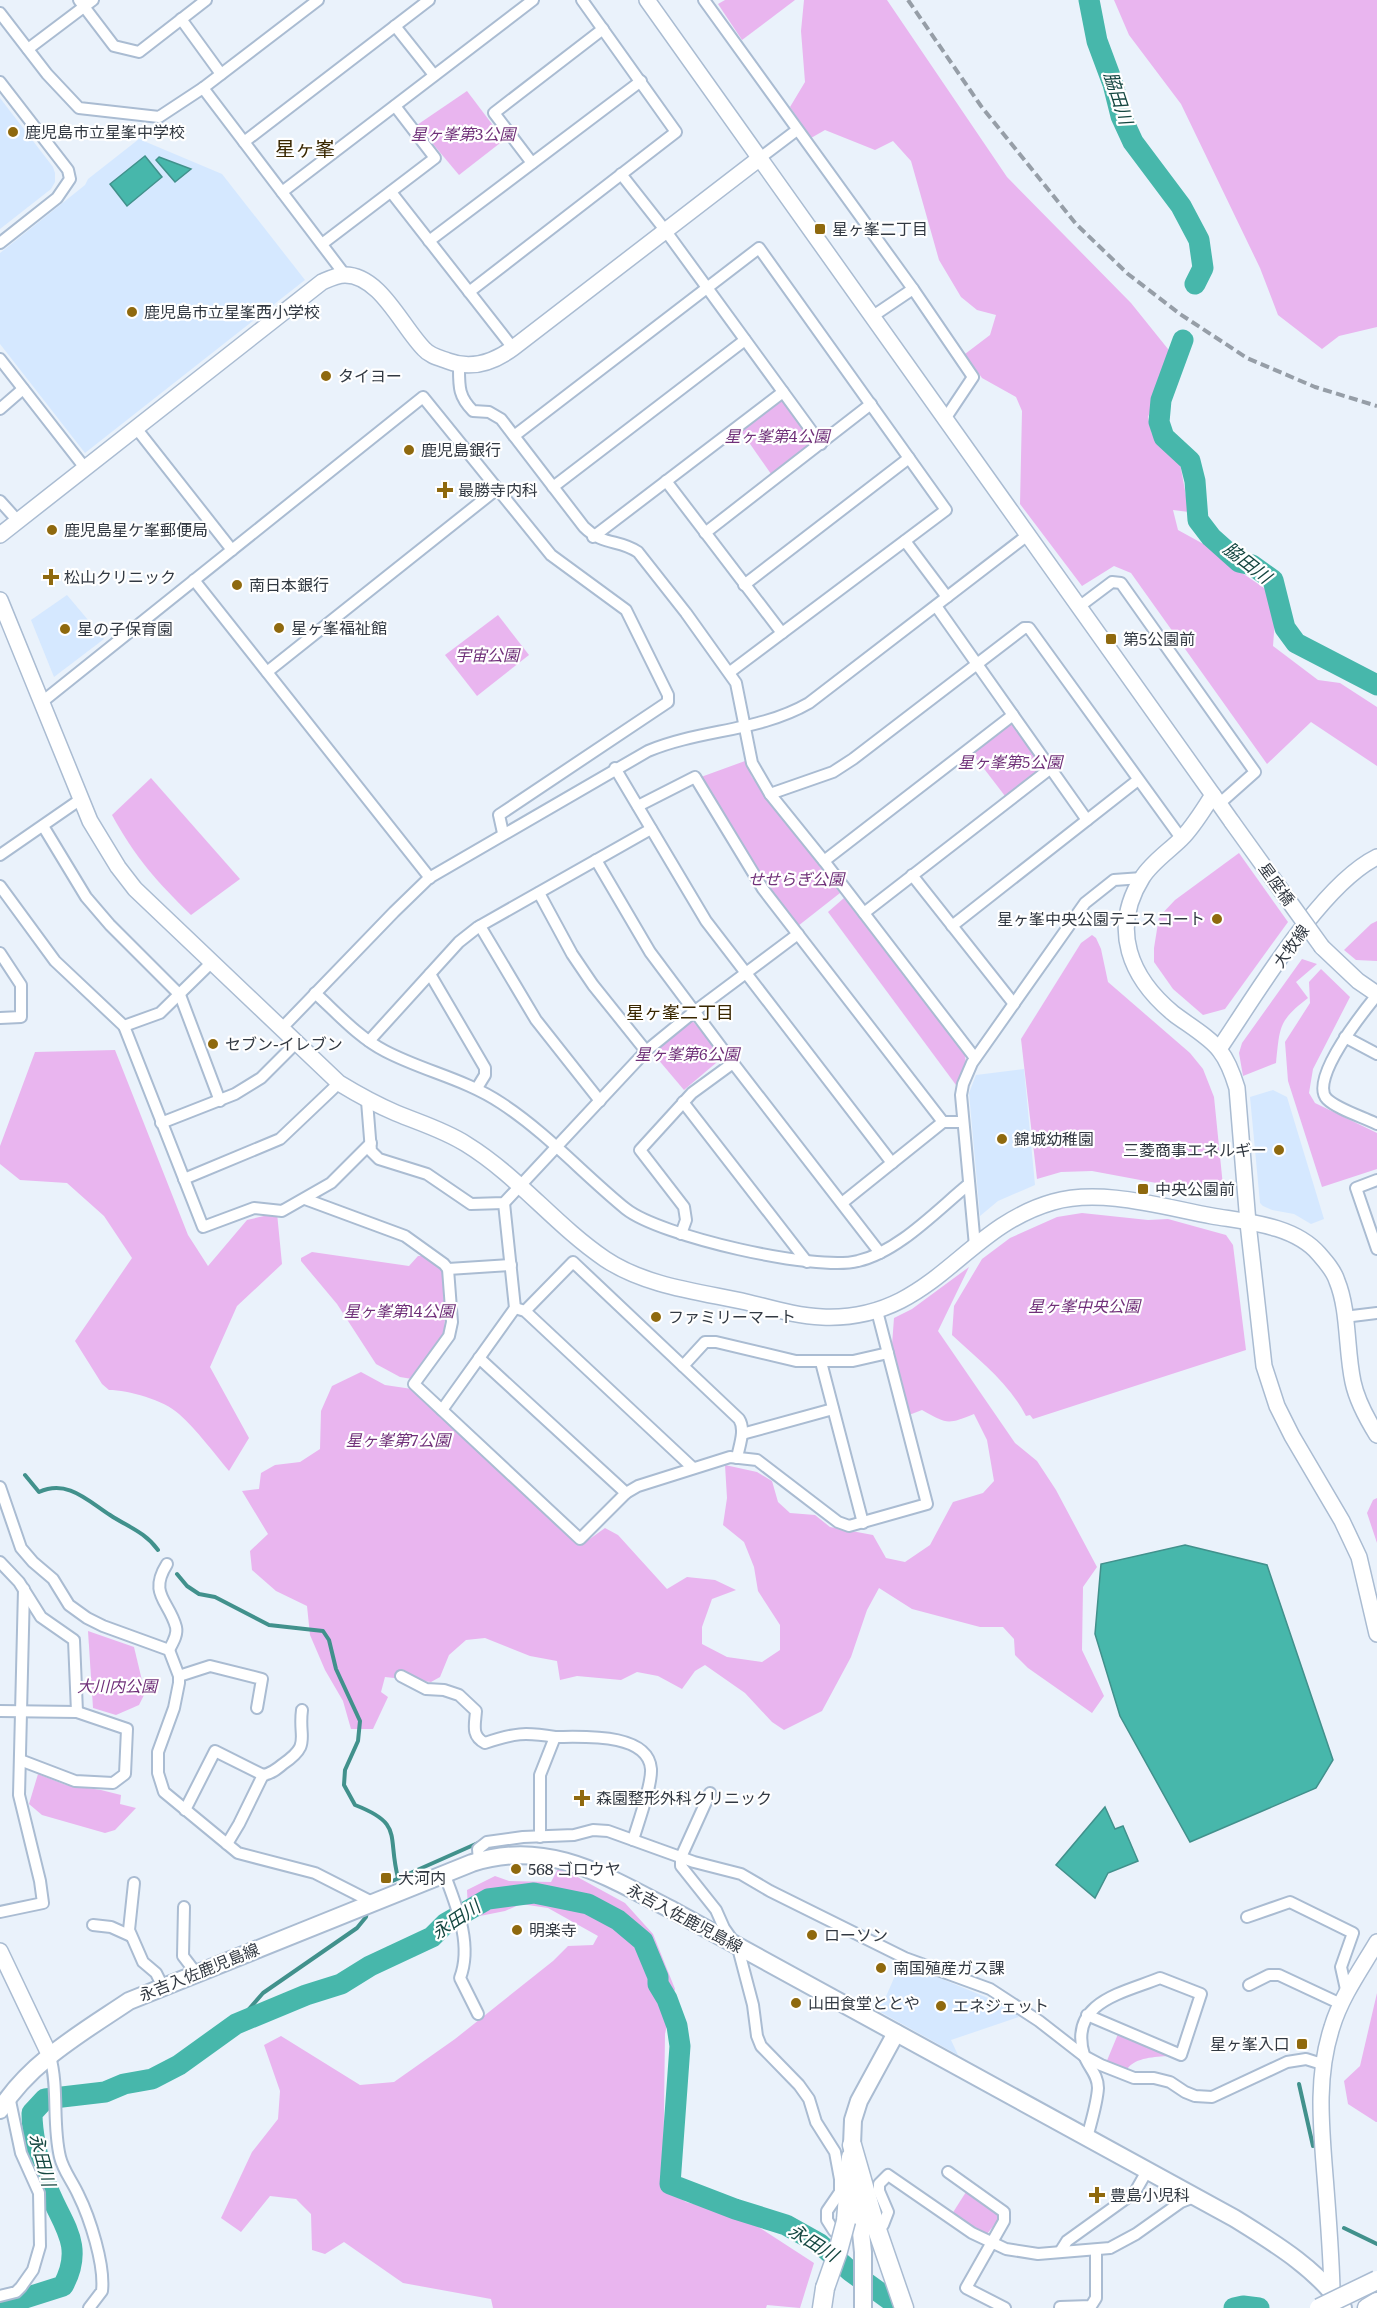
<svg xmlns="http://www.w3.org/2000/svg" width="1377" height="2308" font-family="Literata,'Noto Sans JP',serif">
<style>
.built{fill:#d5e8ff}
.green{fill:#e9b5ef}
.water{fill:#47b7ab;stroke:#41918c;stroke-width:1.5}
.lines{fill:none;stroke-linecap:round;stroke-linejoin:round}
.stream{stroke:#41918c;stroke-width:4}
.river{stroke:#47b7ab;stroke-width:21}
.street-casing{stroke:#aabcd2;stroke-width:14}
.secondary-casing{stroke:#aabcd2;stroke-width:18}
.primary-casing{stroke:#aabcd2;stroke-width:20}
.highway-casing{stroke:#aabcd2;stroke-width:21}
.street{stroke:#fff;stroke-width:10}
.secondary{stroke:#fff;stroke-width:15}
.primary{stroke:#fff;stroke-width:16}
.highway{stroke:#fff;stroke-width:18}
.rail{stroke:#969ea7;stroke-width:4;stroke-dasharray:9 4.5;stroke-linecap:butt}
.secondary-bridge-casing{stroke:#aabcd2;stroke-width:18;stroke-linecap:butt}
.highway-bridge-casing{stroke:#aabcd2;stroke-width:21;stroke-linecap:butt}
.secondary-bridge{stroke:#fff;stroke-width:15}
.highway-bridge{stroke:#fff;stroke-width:18}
.poi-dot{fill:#8f690e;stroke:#fff;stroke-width:2}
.labels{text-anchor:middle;stroke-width:4.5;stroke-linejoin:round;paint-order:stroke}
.poi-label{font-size:16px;fill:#323942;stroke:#fff;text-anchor:start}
.park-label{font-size:16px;font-style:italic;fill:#703079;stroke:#fff}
.street-label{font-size:16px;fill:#323942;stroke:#fff}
.water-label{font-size:18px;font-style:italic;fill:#154741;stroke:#fff}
.neighbourhood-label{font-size:18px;fill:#392700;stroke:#fff}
.quarter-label{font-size:20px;fill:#392700;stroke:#fff}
</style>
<rect width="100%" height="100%" fill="#eaf2fb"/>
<g class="built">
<path d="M0 98 53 167 55 173V182L51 189 0 229Z"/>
<path d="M139 139 222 174 305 280 85 453 0 344V253L85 185 88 179Z"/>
<path d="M67 595 104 639 54 677 31 620Z"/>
<path d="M1024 1069 1035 1185 998 1201 980 1216 969 1093 976 1075Z"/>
<path d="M1273 1090 1287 1097 1324 1219 1311 1224 1294 1214 1272 1210 1263 1206 1260 1203 1250 1097Z"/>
<path d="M901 1962 1000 2003 1012 2010 1019 2017 951 2040 958 2055 875 2009 878 2003 884 2001Z"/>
</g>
<g class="green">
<path d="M725 0H795L742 40 718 4Z"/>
<path d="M804 0H887L1007 177 1131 303 1172 354 1148 417 1152 434 1179 458 1189 512 1173 510 1178 530 1218 552 1229 564 1267 590 1275 619 1273 646 1318 680 1340 683 1377 707V766L1311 722 1267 764 1131 573 1114 566 1082 586 1020 504 1022 411 1016 397 982 378 965 354 990 335 996 315 977 310 961 297 939 260 911 161 893 141 875 150 825 130 811 138 790 107 805 82 801 31Z"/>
<path d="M1114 0H1377V327L1339 336 1322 349 1278 315 1260 268 1181 104 1129 35Z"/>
<path d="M467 91 504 140 459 175 417 125Z"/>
<path d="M778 401H783L810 438V444L771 474 741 431Z"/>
<path d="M498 615 529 655 477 696 445 655Z"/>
<path d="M1009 725H1014L1041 764 1040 769 1005 796 972 753Z"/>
<path d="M745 761 752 777 840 893 798 926 755 868 701 777Z"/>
<path d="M151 778 240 879 191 915C157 882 135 857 112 815Z"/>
<path d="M1239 853 1288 922 1225 1009 1203 1015 1173 989 1154 962V948L1159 917 1175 900Z"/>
<path d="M844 898 965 1055 966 1064 956 1085 828 912Z"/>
<path d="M1377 921V961L1356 960 1344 950 1371 924Z"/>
<path d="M1092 935 1096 938 1101 949 1108 982 1190 1053 1203 1069 1214 1097 1223 1186 1219 1193H1210L1092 1171 1061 1172 1037 1179 1021 1039 1081 943Z"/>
<path d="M1302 959 1317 964 1296 982 1308 998C1278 1021 1280 1027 1276 1063L1243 1076 1239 1053 1242 1043Z"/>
<path d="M1321 969 1350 997 1313 1069 1309 1093 1315 1103 1377 1133V1169L1322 1187 1288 1081 1285 1042 1310 1003 1309 982Z"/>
<path d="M690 1018 723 1057 684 1090 651 1051Z"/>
<path d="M115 1050 188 1235 208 1266 247 1220 277 1213 282 1264 237 1306 210 1367 249 1438 229 1471C213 1452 197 1430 179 1414 164 1400 128 1390 109 1390L102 1384 75 1341 132 1258 104 1216 67 1183 20 1180 0 1164V1146L35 1052Z"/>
<path d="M1082 1213 1148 1220 1168 1219 1226 1235 1233 1245 1246 1350 1033 1419 1030 1415 1026 1416C1009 1383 979 1360 952 1335L954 1306 982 1259 1010 1238 1057 1217Z"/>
<path d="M312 1252 409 1266 418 1256H422L442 1270 445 1318 444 1333 412 1379 400 1377 376 1364 337 1304 301 1261V1258Z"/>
<path d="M969 1267 938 1331 1015 1443 1037 1461 1056 1490 1097 1567 1083 1587 1082 1650 1104 1696 1092 1713 1028 1668 1015 1655 1014 1639 1003 1627H980L912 1609 879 1588 867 1610 851 1657 822 1711 784 1730 772 1722 745 1693 705 1665 695 1671 682 1689 658 1676 637 1672 621 1680 577 1676 560 1680 557 1661 530 1656 485 1638 466 1640 449 1655 440 1677 431 1682 385 1677 381 1692 388 1697 373 1729H351L343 1701 325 1670 310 1635 307 1606 276 1591 252 1570 250 1551 268 1534 242 1491 259 1489 261 1473 275 1465 300 1462 320 1449 321 1411 332 1386 361 1372 385 1385 412 1389 580 1546 605 1528 618 1535 667 1589 687 1577 715 1580 736 1590 712 1599 702 1627V1644L727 1657 762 1662 780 1650V1625L758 1591 754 1567 744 1542 723 1525 727 1498 725 1465 757 1472 772 1481 778 1502 790 1513 815 1515 830 1527 873 1535 886 1558 905 1562 930 1545 953 1502 983 1493 994 1481 987 1440 974 1414C947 1425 947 1424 922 1410L909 1415 892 1345 894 1318 912 1309Z"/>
<path d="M1377 1498V1543L1367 1513 1373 1500Z"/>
<path d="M88 1631 134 1647 145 1693 139 1705 116 1715 93 1708Z"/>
<path d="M38 1774 66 1785 101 1790 121 1795 120 1804 136 1808 115 1830 105 1833 42 1815 29 1804Z"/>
<path d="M559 1867 625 1903 653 1934 675 1989 665 2034 663 2186 686 2202 743 2217 814 2263 800 2308 767 2305 766 2308H493L491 2299 403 2283 344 2242 325 2254 312 2250 311 2214 296 2199 270 2196 241 2232 221 2218 252 2152 278 2119 280 2091 264 2045 281 2036 360 2085 394 2082 455 2039 553 1961 568 1946 593 1945 598 1936 548 1908 521 1904 505 1911 475 1917 468 1910 467 1890 495 1876 509 1881 551 1882Z"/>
<path d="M1377 1993V2122H1376L1348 2104 1344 2081 1360 2066Z"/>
<path d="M1118 2034 1169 2056C1155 2057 1136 2057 1127 2069L1106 2063Z"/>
<path d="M966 2192 997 2212 999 2219 987 2234 952 2214Z"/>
</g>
<g class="water">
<path d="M145 156 162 177 127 206 110 184Z"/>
<path d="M159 157 191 169 175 182 156 160Z"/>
<path d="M1185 1545 1267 1565 1333 1760 1316 1788 1190 1842 1120 1716 1095 1634 1101 1564Z"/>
<path d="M1105 1807 1115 1829 1123 1826 1138 1861 1108 1873 1095 1898 1056 1865Z"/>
</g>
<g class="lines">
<g class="stream">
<path d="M25 1475 39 1492C67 1479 87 1500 110 1515 128 1527 145 1532 158 1550"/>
<path d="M177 1574 187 1586 199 1594 215 1597 269 1625 323 1631 329 1640 336 1669 360 1721 358 1741 345 1770 344 1785 355 1805C404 1824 387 1835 398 1878"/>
<path d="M388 1883 478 1843"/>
<path d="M236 2024 263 1993 357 1928 366 1917 367 1911"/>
<path d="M1299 2084 1313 2146"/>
<path d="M1344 2228 1377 2244"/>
</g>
<g class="river">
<path d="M1089 0 1097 41 1113 84 1121 116 1133 142 1181 206 1199 240 1203 268 1195 284"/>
<path d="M1183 340 1161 400 1159 422 1164 437 1190 461 1195 481 1198 520 1211 537 1239 562 1252 565 1273 580 1285 628 1296 643 1377 685"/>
<path d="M0 2306 63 2286C87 2242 58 2221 45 2181 38 2159 32 2136 32 2113L45 2099 105 2092 124 2084 152 2079 179 2065 236 2024 306 1995 341 1984 370 1966 432 1937 446 1923 488 1899 534 1893 588 1904 618 1920 643 1941 658 1977V1984L667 1999 677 2026 680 2046 670 2184 735 2209 786 2225 820 2244 850 2271 901 2308"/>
<path d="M1234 2308 1243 2306 1259 2308"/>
</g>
<g class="street-casing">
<g id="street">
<path d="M79 0 114 46 139 52 206 0"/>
<path d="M704 0 913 289 973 377 945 419"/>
<path d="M0 13 47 74 79 108 159 117 203 88 318 0"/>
<path d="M181 19 221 74"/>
<path d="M395 26 434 75"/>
<path d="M28 49 93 0"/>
<path d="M0 82 68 170 70 179 57 198 0 243"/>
<path d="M203 88 345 275"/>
<path d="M244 142 429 0"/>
<path d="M760 158 797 130"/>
<path d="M532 163 494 113 603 29"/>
<path d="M621 174 665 230 821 444"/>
<path d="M282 192 533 0"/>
<path d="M391 192 513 348"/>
<path d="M429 241 641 81"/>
<path d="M322 244 435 158 395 106"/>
<path d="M469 292 676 132 582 0"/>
<path d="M873 316 913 289"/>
<path d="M0 359 85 468"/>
<path d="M459 365C459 386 458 396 473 411L489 412 501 419 584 527C603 546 619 539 638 552L686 613 736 683 752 763 770 794 824 861 975 1058"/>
<path d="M0 409 23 389"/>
<path d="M136 428 232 550"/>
<path d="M514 436 759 248 946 510 730 672"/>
<path d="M666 481 782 633"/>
<path d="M553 487 745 340"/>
<path d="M0 501 18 521"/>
<path d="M705 533 871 404"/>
<path d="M593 537 783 392"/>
<path d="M905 541 947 597"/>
<path d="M194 580 430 878"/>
<path d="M744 585 909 458"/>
<path d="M936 606 1087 820"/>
<path d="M1080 606 1112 582 1121 583 1255 772 1219 804"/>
<path d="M267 672 497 489"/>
<path d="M42 702 423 397 551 555 626 610 668 695V702L499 815 503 833"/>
<path d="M615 768 706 921 892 1163"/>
<path d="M770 794 833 772 853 759 1024 628H1029L1181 838"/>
<path d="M638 806 695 777 763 889 943 1122"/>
<path d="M43 826 86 897 110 925 180 995 220 1101"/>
<path d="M0 855 81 799"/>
<path d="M596 860 650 952 733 1063 880 1253"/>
<path d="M824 861 1013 715"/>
<path d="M912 875 1014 1004"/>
<path d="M0 886 55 961 124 1026 203 1227 254 1208 282 1211 331 1183 371 1143"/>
<path d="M539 893 572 954 593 985 646 1051"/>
<path d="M864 913 1051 768"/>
<path d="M480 926 536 1020 600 1101"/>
<path d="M952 926 1138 780"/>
<path d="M0 953 21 985V1017L0 1018"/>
<path d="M430 974 485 1068V1075L477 1088"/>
<path d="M315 993C336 1012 359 1038 385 1051 423 1071 465 1079 501 1103 547 1133 583 1174 626 1209 660 1236 816 1272 858 1261 898 1252 937 1210 969 1184"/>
<path d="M1377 995C1364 1011 1308 1080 1327 1099 1337 1109 1363 1117 1377 1124"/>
<path d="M124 1026 160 1013 211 963"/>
<path d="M281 1029 394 912 429 878 648 751C700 729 759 732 809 703L1029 534"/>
<path d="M1345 1037 1377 1054"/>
<path d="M369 1041 459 942 478 927 651 829"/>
<path d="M367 1101 371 1151 379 1159 427 1174 471 1204 504 1203 646 1051 695 1011 798 934"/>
<path d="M683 1102 807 1262"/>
<path d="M161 1123 235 1094 261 1078 296 1043"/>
<path d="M184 1179 280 1139 339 1083"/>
<path d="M1377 1180 1356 1188 1377 1249"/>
<path d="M305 1199 405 1236 444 1264 448 1269 452 1322 449 1336 414 1384 580 1539 626 1493 638 1486 730 1457 757 1460 838 1522 849 1526 927 1504 877 1311"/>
<path d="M842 1203 943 1122H963"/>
<path d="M681 1234 686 1220 684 1207 640 1150 692 1093 733 1063"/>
<path d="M975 1246 961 1095 963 1084 972 1063 1085 903 1114 880 1142 878"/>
<path d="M448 1269 511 1265"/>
<path d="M515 1308 525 1311 693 1468"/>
<path d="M525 1311 573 1262 739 1419C746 1430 739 1446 737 1458"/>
<path d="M1344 1317 1377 1313"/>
<path d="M479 1358 626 1493"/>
<path d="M821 1362 863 1523"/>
<path d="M683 1366 705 1342H716L796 1361H853L888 1353"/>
<path d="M442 1410 515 1308 504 1203"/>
<path d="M742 1434 833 1409"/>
<path d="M0 1487 21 1548 33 1562 53 1579 69 1605 87 1618 103 1626 169 1650 179 1676V1683L174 1708 158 1752V1773L164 1792 238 1853 315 1873 372 1902"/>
<path d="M0 1562 19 1582 41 1617 74 1640 77 1712"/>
<path d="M167 1564C148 1594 169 1601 176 1627 178 1635 172 1644 169 1650"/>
<path d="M179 1676 210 1666 262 1679 257 1708"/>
<path d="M401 1676 426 1689 444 1690 459 1695 476 1711C475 1725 471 1736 485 1743 514 1733 525 1732 555 1737L540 1775V1837"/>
<path d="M0 1711 77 1712 127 1729 125 1774 113 1783 75 1781 20 1760"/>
<path d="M555 1737C581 1737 648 1732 651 1769 652 1785 638 1823 633 1840"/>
<path d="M263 1775C271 1774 277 1769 283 1764 312 1744 298 1739 302 1710"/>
<path d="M710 1793 681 1857V1866L716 1910 724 1928 738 1948 753 2005 757 2036 761 2046 799 2085 809 2099 816 2122 835 2152 840 2179V2192L827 2211V2220L834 2231"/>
<path d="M185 1810 215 1751 263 1775 239 1824 227 1844"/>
<path d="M479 1861 478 1849 487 1842 523 1837 574 1835 593 1830 608 1831 694 1862 741 1874 770 1891 905 1958 990 1989 1039 2021 1084 2056 1101 2065 1134 2078H1154L1170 2082 1185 2092 1195 2096 1212 2097 1287 2062 1306 2059 1322 2064"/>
<path d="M444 1873C456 1905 473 1944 460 1978L478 2014"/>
<path d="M134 1883 129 1930 143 1962 156 1973 163 1987"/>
<path d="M184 1907 183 1956 196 1973"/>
<path d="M0 1912 43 1903 40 1881 19 1795 24 1589"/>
<path d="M1247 1917 1290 1902 1353 1933 1341 1967 1347 1994"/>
<path d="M93 1925 111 1927 131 1936"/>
<path d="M1249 1985 1269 1975H1279L1341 2004"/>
<path d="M1087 2015 1181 2055 1201 1994 1160 1978C1123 1993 1068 2002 1084 2055 1088 2067 1098 2074 1098 2088 1097 2104 1091 2122 1087 2138"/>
<path d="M50 2056C59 2089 52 2124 60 2157 63 2170 72 2181 78 2194 90 2218 105 2265 102 2291L89 2308"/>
<path d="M948 2172 1004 2212V2221L966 2288 1005 2308"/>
<path d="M883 2225 888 2212 879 2191V2184L888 2175 972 2233 1006 2249 1038 2254 1110 2248 1136 2234 1181 2202 1194 2197"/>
<path d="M1060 2252 1067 2241 1135 2192 1147 2171"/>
<path d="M0 2296 16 2292 21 2287 33 2270 40 2246 39 2193 21 2153 9 2096"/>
<path d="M1060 2307 1091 2306 1096 2298V2250"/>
</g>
</g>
<g class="secondary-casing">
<g id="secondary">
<path d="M647 0 1213 795C1203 810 1194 826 1181 839 1169 851 1151 863 1142 878 1110 929 1130 978 1174 1014 1187 1024 1211 1038 1220 1051 1228 1061 1233 1075 1237 1088L1248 1223 1264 1366 1277 1406 1292 1436 1342 1521 1359 1557 1377 1634"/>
<path d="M0 535 322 282C329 279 337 275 345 275 380 275 402 327 424 349 430 356 440 358 448 361 472 370 494 362 513 348L760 158"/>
<path d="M0 600 90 821 118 867 135 889 339 1083C357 1094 375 1104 396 1113 420 1123 444 1130 466 1144 518 1176 555 1225 605 1259 645 1286 700 1292 746 1302 771 1308 796 1316 822 1317 932 1322 961 1228 1053 1202 1101 1188 1163 1207 1212 1216 1247 1222 1294 1225 1319 1254 1326 1262 1334 1271 1337 1281 1349 1310 1346 1350 1353 1382 1357 1401 1367 1419 1377 1435"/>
<path d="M1213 795 1232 822"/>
<path d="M1322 947 1358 981 1377 994"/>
<path d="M1219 1049C1256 995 1320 885 1377 857"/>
<path d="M0 1951 50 2056"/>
<path d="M1332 2289C1331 2251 1328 2214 1325 2176 1321 2125 1316 2076 1332 2027 1341 1997 1361 1969 1377 1942"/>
</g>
</g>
<g class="primary-casing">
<g id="primary">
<path d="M0 2110C30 2062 83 2032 129 2001L472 1863C548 1838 607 1877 672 1910L1234 2218C1271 2241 1320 2270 1343 2308"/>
<path d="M863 2308V2252L852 2145 853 2120 859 2101 896 2033"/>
</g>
</g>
<g class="highway-casing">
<g id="highway">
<path d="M852 2145 873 2218 904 2308"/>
<path d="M846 2221 851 2157"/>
<path d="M822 2308 825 2288"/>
<path d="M1367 2308 1377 2302"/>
</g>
</g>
<use href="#street" class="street"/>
<use href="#secondary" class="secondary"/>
<use href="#primary" class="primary"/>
<use href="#highway" class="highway"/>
<path class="rail" d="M908 0 981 106 1076 224 1128 274 1180 314 1247 358 1315 387 1377 406"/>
<g class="secondary-bridge-casing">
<path id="secondary-bridge" d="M1232 822 1322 947"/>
</g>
<g class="highway-bridge-casing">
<g id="highway-bridge">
<path d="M825 2288 838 2251 846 2221"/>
<path d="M1319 2308 1377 2280"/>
</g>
</g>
<use href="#secondary-bridge" class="secondary-bridge"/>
<use href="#highway-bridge" class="highway-bridge"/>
</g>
<g class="poi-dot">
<circle cx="13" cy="132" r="6"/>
<rect x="814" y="223" width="12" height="12" rx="3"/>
<circle cx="132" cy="312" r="6"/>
<circle cx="326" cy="376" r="6"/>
<circle cx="409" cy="450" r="6"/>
<path d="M442 481h6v6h6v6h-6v6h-6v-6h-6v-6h6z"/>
<circle cx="52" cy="530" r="6"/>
<path d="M48 568h6v6h6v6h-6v6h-6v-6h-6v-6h6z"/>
<circle cx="237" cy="585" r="6"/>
<circle cx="279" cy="628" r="6"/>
<circle cx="65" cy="629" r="6"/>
<rect x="1105" y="633" width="12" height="12" rx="3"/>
<circle cx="1217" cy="919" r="6"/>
<circle cx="213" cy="1044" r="6"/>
<circle cx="1002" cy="1139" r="6"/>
<circle cx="1279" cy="1150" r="6"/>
<rect x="1137" y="1183" width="12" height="12" rx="3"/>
<circle cx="656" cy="1317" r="6"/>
<path d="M579 1789h6v6h6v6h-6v6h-6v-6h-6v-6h6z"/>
<circle cx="516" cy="1869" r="6"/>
<rect x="380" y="1872" width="12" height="12" rx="3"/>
<circle cx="517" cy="1930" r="6"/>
<circle cx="812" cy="1935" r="6"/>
<circle cx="881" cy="1968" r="6"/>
<circle cx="796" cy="2003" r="6"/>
<circle cx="941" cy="2006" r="6"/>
<rect x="1296" y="2038" width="12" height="12" rx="3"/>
<path d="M1094 2186h6v6h6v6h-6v6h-6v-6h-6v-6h6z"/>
</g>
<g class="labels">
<g class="poi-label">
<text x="25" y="138">鹿児島市立星峯中学校</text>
<text x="832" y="235">星ヶ峯二丁目</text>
<text x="144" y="318">鹿児島市立星峯西小学校</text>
<text x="338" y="382">タイヨー</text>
<text x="421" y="456">鹿児島銀行</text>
<text x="458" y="496">最勝寺内科</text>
<text x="64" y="536">鹿児島星ケ峯郵便局</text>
<text x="64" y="583">松山クリニック</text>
<text x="249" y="591">南日本銀行</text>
<text x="291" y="634">星ヶ峯福祉館</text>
<text x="77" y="635">星の子保育園</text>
<text x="1123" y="645">第5公園前</text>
<text x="1205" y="925" text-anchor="end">星ヶ峯中央公園テニスコート</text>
<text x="225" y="1050">セブン-イレブン</text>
<text x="1014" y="1145">錦城幼稚園</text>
<text x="1267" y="1156" text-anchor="end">三菱商事エネルギー</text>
<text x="1155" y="1195">中央公園前</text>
<text x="668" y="1323">ファミリーマート</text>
<text x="596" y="1804">森園整形外科クリニック</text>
<text x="528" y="1875">568 ゴロウヤ</text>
<text x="398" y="1884">大河内</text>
<text x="529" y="1936">明楽寺</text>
<text x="824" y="1941">ローソン</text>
<text x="893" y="1974">南国殖産ガス課</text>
<text x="808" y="2009">山田食堂ととや</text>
<text x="953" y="2012">エネジェット</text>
<text x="1290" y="2050" text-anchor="end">星ヶ峯入口</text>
<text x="1110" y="2201">豊島小児科</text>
</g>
<g class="park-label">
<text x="463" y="140">星ヶ峯第3公園</text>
<text x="777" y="442">星ヶ峯第4公園</text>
<text x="487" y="661">宇宙公園</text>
<text x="1010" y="768">星ヶ峯第5公園</text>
<text x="796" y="885">せせらぎ公園</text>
<text x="687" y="1060">星ヶ峯第6公園</text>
<text x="1084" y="1312">星ヶ峯中央公園</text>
<text x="399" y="1317">星ヶ峯第14公園</text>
<text x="398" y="1446">星ヶ峯第7公園</text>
<text x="117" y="1692">大川内公園</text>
</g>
<g class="street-label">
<text transform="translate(1277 884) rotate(54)" y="6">星座橋</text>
<text transform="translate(1291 946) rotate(-54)" y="6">大牧線</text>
<text transform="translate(685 1918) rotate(28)" y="6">永吉入佐鹿児島線</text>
<text transform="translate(199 1972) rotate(-22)" y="6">永吉入佐鹿児島線</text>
</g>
<g class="water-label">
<text transform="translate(1118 98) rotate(72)" y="6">脇田川</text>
<text transform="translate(1247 563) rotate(38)" y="6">脇田川</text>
<text transform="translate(456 1920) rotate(-34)" y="6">永田川</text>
<text transform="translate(42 2160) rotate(75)" y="6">永田川</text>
<text transform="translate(813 2243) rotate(32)" y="6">永田川</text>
</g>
<g class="neighbourhood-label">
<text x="680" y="1019">星ヶ峯二丁目</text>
</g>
<g class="quarter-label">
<text x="305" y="156">星ヶ峯</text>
</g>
</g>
</svg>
